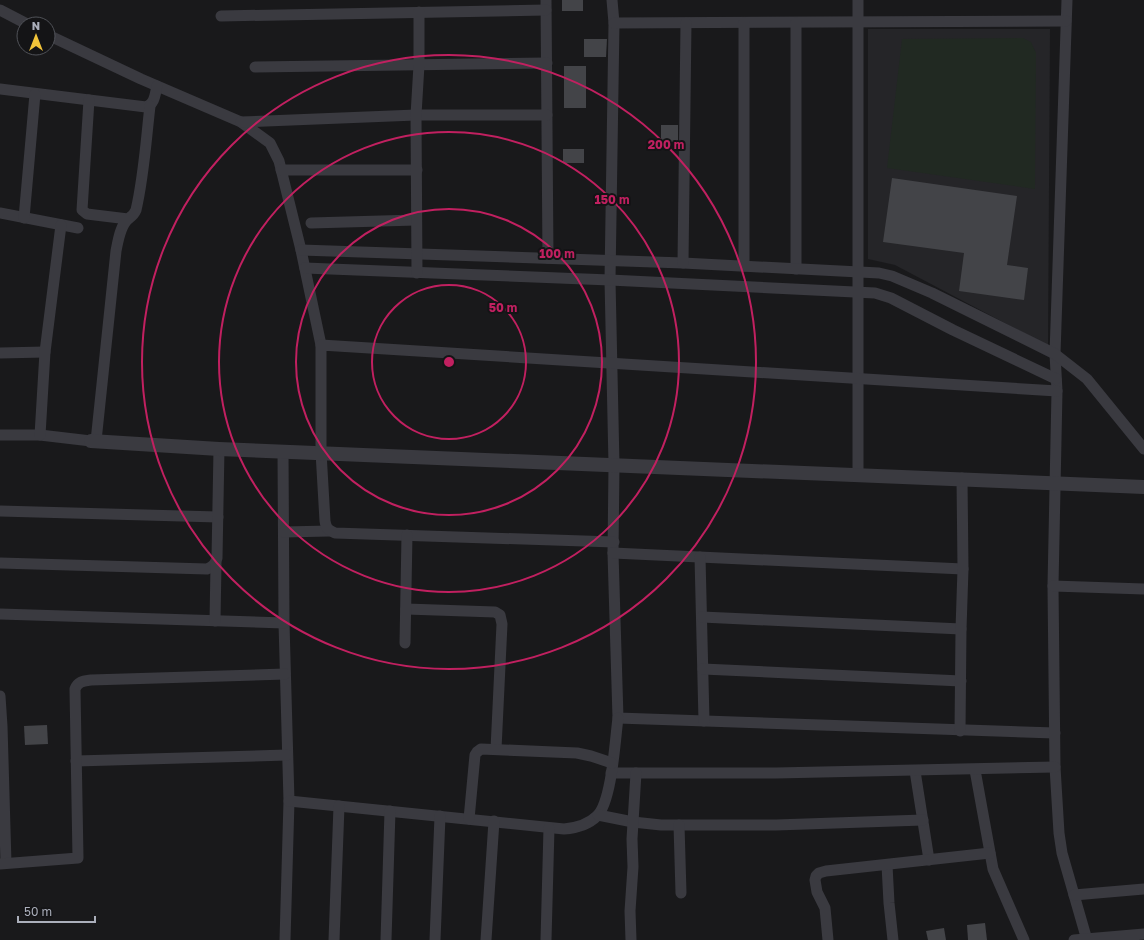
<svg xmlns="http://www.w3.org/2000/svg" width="1144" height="940" font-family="'Golos Text',sans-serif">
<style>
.built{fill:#252528}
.green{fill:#212922}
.building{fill:#434448}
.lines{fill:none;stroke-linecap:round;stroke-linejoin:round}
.minor{stroke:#3a3a40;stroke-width:11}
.tertiary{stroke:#3a3a40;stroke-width:14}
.ring{fill:none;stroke:#c12060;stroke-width:2}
.centre{fill:#c12060;stroke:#141416;stroke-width:2}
.ring-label{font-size:12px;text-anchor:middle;font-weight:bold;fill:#c12060;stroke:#141416;stroke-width:4;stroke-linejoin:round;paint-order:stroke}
</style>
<rect width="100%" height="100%" fill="#19191b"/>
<path class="built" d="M868 29H1050L1048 346 895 265 868 259Z"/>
<path class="green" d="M1023 38 1031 42 1036 53 1035 189 887 168 902 39Z"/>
<g class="building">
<rect x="562" y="0" width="21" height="11"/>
<path d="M584 39H607L606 57H584Z"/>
<rect x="564" y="66" width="22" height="42"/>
<rect x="661" y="125" width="17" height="17"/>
<rect x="563" y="149" width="21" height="14"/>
<path d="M892 178 1017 196 1007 265 1028 268 1024 300 959 291 964 253 883 242Z"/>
<path d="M47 725 48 744 25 745 24 726Z"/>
<path d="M985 923 987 940H968L967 925Z"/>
<path d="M944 928 946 940H928L926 931Z"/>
</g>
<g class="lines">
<g class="minor">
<path d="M546 0 548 258"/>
<path d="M612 0 614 23 610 280 614 465 613 553 618 718 1055 733"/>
<path d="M1067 0 1055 354 1057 391 1053 586 1055 767 1059 833 1062 853 1087 940"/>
<path d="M0 10 27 24"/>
<path d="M221 16 546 10"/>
<path d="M614 23 1066 21"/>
<path d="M744 23V266"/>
<path d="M796 23V269"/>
<path d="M48 35 141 79 241 122 270 143 279 161 301 250 321 345"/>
<path d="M255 67 547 63"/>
<path d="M0 89 146 107C155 104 155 94 157 86"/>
<path d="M89 100 82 210 87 214 128 219"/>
<path d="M241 122 416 115H547"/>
<path d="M281 170H417"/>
<path d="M0 213 78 228"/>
<path d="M24 218 35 94"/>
<path d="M311 223 416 220"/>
<path d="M301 250 683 263 879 273 892 276 932 293 1055 354 1087 379 1144 449"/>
<path d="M683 263 686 23"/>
<path d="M305 268 610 280 875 293 891 298 953 330 1056 379"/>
<path d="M417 273 416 115 419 65V12"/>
<path d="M0 353 45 352"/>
<path d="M0 435H40L91 441"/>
<path d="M40 435 45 352 61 225"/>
<path d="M96 441 116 251C118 241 120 226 128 219 132 216 134 215 136 210 144 176 146 140 150 106"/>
<path d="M283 451 284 623 289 801 285 940"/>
<path d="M858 475V0"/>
<path d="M0 511 218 517"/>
<path d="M284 532 329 531"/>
<path d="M614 542 335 533C328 530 326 528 325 521L321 452V345L1057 391"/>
<path d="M613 553 963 569"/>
<path d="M700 557 704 721"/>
<path d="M0 563 207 569C213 567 216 564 217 558L219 449"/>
<path d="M1053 586 1144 589"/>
<path d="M406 609 495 612 500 615 502 624 496 749"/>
<path d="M0 614 284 623"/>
<path d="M702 617 961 629"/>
<path d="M215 621 216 564"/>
<path d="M405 643 407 535"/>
<path d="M703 669 961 681"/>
<path d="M0 696 2 726 6 863"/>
<path d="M960 731 961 629 963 569 962 478"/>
<path d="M76 761 287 755"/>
<path d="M975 770 993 869 1024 940"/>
<path d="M915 771 929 860"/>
<path d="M611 773H776L1055 767"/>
<path d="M289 801 564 829C576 828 588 825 597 816 612 801 615 740 618 718"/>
<path d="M598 815 633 822 661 825H776L923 820"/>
<path d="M469 819 475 755 477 752 481 749 577 753 591 756 612 763"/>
<path d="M679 825 681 893"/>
<path d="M0 864 78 858 75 689C78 681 84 681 91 680L285 674"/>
<path d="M887 865 889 903 893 940"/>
<path d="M1074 895 1144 889"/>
<path d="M334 940 339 806"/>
<path d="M386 940 390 811"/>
<path d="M435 940 440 816"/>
<path d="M486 940 494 821"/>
<path d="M546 940 549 828"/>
<path d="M631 940 630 911 633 867 632 839 636 773"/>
<path d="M828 940 825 908 817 892 815 880 816 876 819 873 826 871 990 853"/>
<path d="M1074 940 1144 934"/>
</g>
<path class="tertiary" d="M91 441 219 449 1144 487"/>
</g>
<g class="ring">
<circle cx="449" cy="362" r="77"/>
<circle cx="449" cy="362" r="153"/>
<circle cx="449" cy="362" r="230"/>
<circle cx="449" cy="362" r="307"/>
</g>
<circle cx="449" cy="362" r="6" class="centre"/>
<g class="ring-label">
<text x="666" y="149">200 m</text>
<text x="612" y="204">150 m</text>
<text x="557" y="258">100 m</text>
<text x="503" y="312">50 m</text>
</g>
<g transform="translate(36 36)"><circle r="19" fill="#141416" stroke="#505258"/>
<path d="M0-3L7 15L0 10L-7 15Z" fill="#f2c43a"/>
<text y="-6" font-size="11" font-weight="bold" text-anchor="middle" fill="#abafbb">N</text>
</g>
<path d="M18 916v6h77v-6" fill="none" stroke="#abafbb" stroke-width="2"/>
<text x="24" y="916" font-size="12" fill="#abafbb" stroke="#141416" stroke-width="3" paint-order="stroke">50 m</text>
</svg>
